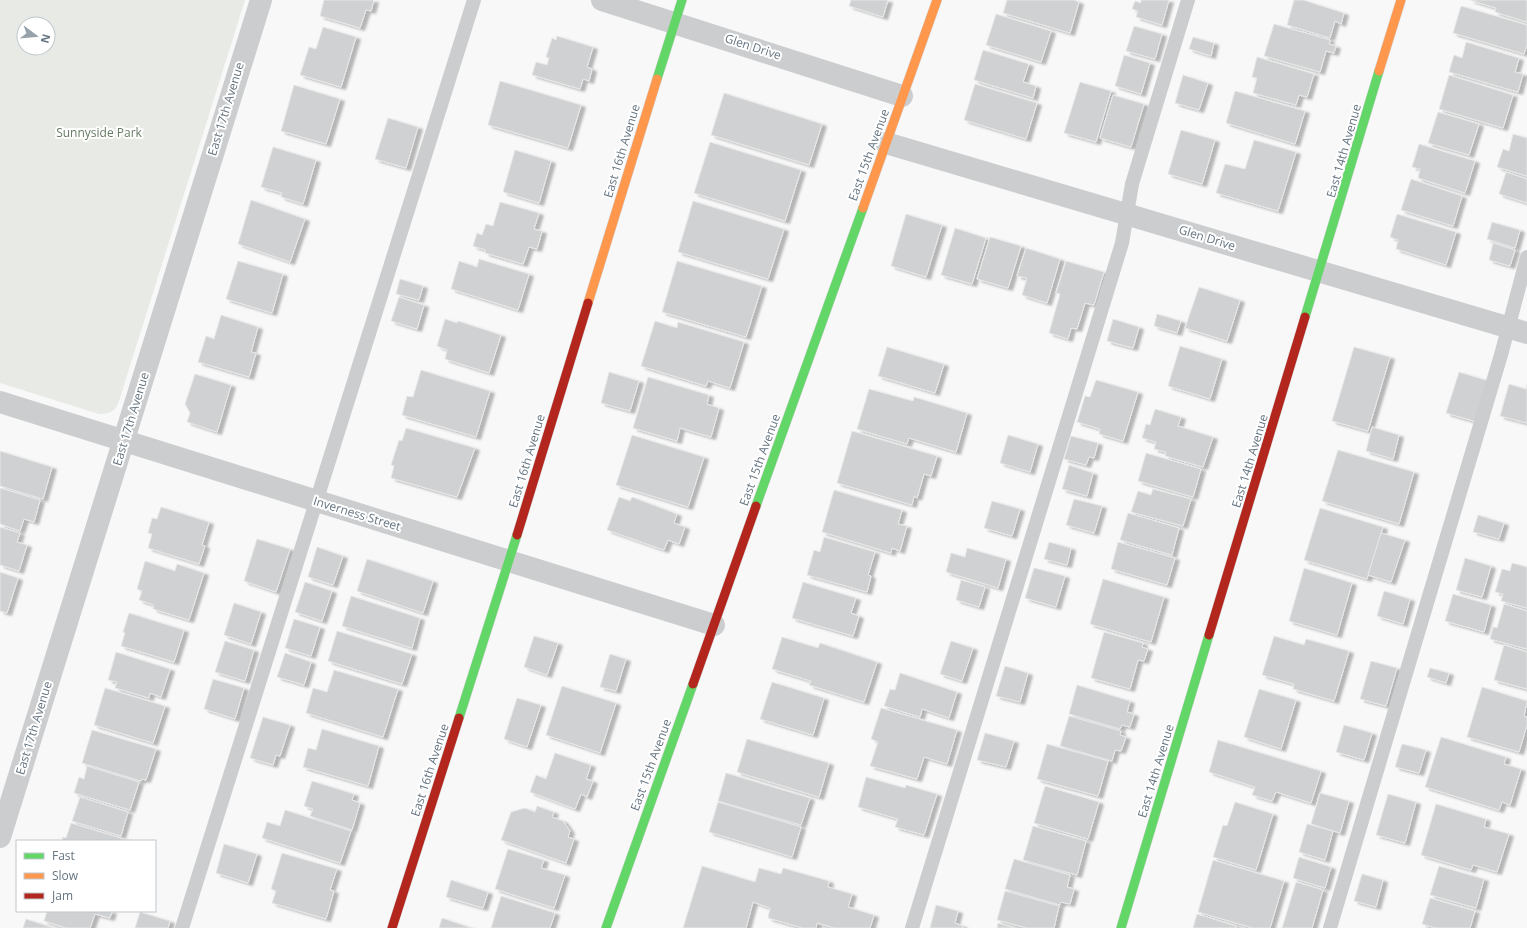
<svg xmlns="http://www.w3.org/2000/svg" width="1527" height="928" font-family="'Open Sans',sans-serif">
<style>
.green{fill:#e7eae5;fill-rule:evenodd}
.building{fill:#cfd1d2;stroke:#e8e8e8;filter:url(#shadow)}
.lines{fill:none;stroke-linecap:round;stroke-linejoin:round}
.fast-casing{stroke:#d5d6d7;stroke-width:10}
.slow-casing{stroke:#d5d6d7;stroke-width:10}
.jam-casing{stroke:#d5d6d7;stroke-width:10}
.lane{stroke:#cbcdce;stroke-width:14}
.street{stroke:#cbcdce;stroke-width:22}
.fast{stroke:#63d668;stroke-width:9}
.slow{stroke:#ff974d;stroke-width:9}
.jam{stroke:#b3261e;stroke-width:9}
.labels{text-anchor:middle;stroke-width:4;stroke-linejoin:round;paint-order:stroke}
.street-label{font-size:12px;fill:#657481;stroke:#fff}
.park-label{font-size:12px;fill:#667a64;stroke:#fff}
</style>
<defs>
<filter id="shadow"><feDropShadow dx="4.5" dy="2.5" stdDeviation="1" flood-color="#0004"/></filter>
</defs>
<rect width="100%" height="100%" fill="#f8f8f8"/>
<path class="green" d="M0 0H245L118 404C114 412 108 414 99 414L0 383ZM24 24H48V48H24Z"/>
<g class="building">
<path d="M324 0H374L371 11 366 10 360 28 320 16Z"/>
<path d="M851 0H888L883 17 849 6Z"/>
<path d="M1007 0H1074L1079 2 1070 33 1003 13Z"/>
<path d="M1141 0H1169L1162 25 1136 17 1138 11 1132 9 1135 1 1141 3Z"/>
<path d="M1294 0H1303L1344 13 1341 24 1335 21 1330 38 1287 25Z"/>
<path d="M1470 0H1527V22L1495 12 1496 8Z"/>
<path d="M1461 6 1527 25V45L1524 54 1453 33Z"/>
<path d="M996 14 1051 31 1041 62 986 45Z"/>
<path d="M1274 24 1330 40 1329 44 1336 46 1334 53 1326 51 1320 72 1264 56Z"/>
<path d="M1134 26 1162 34 1155 59 1126 51Z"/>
<path d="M323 27 356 37 341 87 300 75 309 47 316 49Z"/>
<path d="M557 36 593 47 587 67 592 69 589 81 583 79 580 89 532 75 536 62 547 65 549 58 546 57 552 38 556 40Z"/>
<path d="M1193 37 1214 43 1211 56 1189 49Z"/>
<path d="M1466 42 1519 58 1515 72 1523 74 1518 92 1449 72 1454 55 1462 58Z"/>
<path d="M983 50 1029 64 1023 82 1036 86 1033 98 974 80Z"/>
<path d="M1124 55 1150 63 1141 94 1115 86Z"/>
<path d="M1257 57 1314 74 1307 97 1299 95 1296 105 1253 93 1257 78 1252 77Z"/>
<path d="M1183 75 1208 83 1199 110 1175 103Z"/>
<path d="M1449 75 1513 95 1503 128 1439 109Z"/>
<path d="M500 81 581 105 568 148 488 125Z"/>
<path d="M1080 82 1111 91 1096 142 1064 133Z"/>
<path d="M975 84 1037 103 1026 139 964 120Z"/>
<path d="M294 85 340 99 326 144 281 131Z"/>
<path d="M1235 91 1305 111 1295 144 1226 123Z"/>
<path d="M724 93 822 124 809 165 711 135Z"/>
<path d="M1113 95 1144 104 1131 147 1100 138Z"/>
<path d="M1438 112 1479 124 1469 155 1428 143Z"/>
<path d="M388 118 418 127 406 168 375 159Z"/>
<path d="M1181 130 1215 140 1202 184 1168 174Z"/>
<path d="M1513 134 1527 138V176L1497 167 1503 149 1509 151Z"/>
<path d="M1254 140 1296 152 1278 211 1216 193 1225 164 1245 169Z"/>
<path d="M710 142 801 170 785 221 694 193Z"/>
<path d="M1419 144 1475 161 1465 193 1418 178 1420 169 1412 167Z"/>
<path d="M273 147 316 160 303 204 281 197 282 193 261 187Z"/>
<path d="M515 150 551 161 539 203 503 192Z"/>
<path d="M1506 172 1527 179V203L1499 194Z"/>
<path d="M1411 179 1462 196 1453 226 1401 210Z"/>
<path d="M251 200 305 219 290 262 238 244Z"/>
<path d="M693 201 784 229 768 279 678 252Z"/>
<path d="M500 202 539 213 534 229 542 231 537 249 529 247 523 264 485 253V250L473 246 477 233 482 235 486 224 493 226Z"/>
<path d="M906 214 942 225 926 277 891 266Z"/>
<path d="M1397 214 1456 232 1446 265 1396 249 1398 240 1390 237Z"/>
<path d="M1492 222 1520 230 1515 248 1487 239Z"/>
<path d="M955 228 986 238 972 284 941 275Z"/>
<path d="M990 237 1021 246 1008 288 977 279Z"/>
<path d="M1493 243 1515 250 1510 266 1489 260Z"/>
<path d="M1026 248 1060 259 1047 303 1022 295 1027 278 1017 276Z"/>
<path d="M479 259 529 274 518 310 451 289 459 261 477 267Z"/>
<path d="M238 261 283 274 272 313 226 299Z"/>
<path d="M677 261 762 286 746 337 662 312Z"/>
<path d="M1066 261 1104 272 1094 305 1085 303 1077 329 1071 328 1068 339 1049 333 1060 294 1056 293Z"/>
<path d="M400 279 423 286 419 300 396 294Z"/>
<path d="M1199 287 1240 300 1227 341 1185 328Z"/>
<path d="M399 297 424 305 417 329 391 321Z"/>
<path d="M1157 314 1181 321 1177 333 1154 326Z"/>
<path d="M221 315 258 327 251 352 256 353 249 377 198 362 206 336 214 339Z"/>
<path d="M445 319 457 323 458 321 501 335 489 373 445 359 447 350 437 346Z"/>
<path d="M1113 319 1139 327 1133 348 1107 341Z"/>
<path d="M655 321 677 328 678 322 744 342 730 388 708 381 706 386 641 366Z"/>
<path d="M1180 346 1222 359 1210 399 1168 386Z"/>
<path d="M887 347 944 364 935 393 878 376Z"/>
<path d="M1354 347 1390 357 1368 431 1332 421Z"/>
<path d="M421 370 490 391 476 437 402 415 407 396 413 397Z"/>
<path d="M609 372 639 381 630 411 601 403Z"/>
<path d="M1459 372 1489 381 1477 422 1446 413Z"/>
<path d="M195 374 231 385 217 432 187 422 190 413 185 404Z"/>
<path d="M648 377 709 395 707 404 719 408 711 437 680 428 677 441 633 428Z"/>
<path d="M1096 380 1138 392 1123 441 1099 434 1100 429 1077 422 1085 396 1090 397Z"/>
<path d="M1509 384 1526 389 1527 384V423L1500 416Z"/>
<path d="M869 389 913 401 914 397 967 413 956 452 909 438 907 444 857 429Z"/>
<path d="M1155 409 1181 417 1178 426 1213 437 1203 467 1165 456 1166 452 1154 449 1156 442 1142 438 1146 424 1150 425Z"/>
<path d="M1372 427 1399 435 1393 459 1366 451Z"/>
<path d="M406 428 475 448 457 497 391 478 394 466 391 465 399 440 402 441Z"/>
<path d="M852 431 937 456 931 476 924 474 917 498 914 496 912 505 837 483Z"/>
<path d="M632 435 704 457 688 507 616 485Z"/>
<path d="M1008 435 1038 444 1030 472 1000 463Z"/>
<path d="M1071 436 1098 443 1094 458 1089 457 1086 465 1064 459Z"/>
<path d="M1338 450 1414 472 1399 524 1322 501Z"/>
<path d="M0 451 52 467 43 499 0 486Z"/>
<path d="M1146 453 1201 469 1193 497 1138 481Z"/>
<path d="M1069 465 1093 473 1087 496 1062 489Z"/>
<path d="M0 488 40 500 34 522 24 519 20 531 0 524Z"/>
<path d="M1153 489 1191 499 1183 526 1131 512 1138 491 1151 495Z"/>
<path d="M834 490 902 510 898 524 907 526 900 551 892 548 891 553 822 532Z"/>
<path d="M619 497 630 501 632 497 677 514 674 523 685 527 679 544 668 540 664 550 607 530Z"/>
<path d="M1074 499 1102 506 1094 533 1066 525Z"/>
<path d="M992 501 1020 509 1012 536 984 528Z"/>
<path d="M161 507 209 522 202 545 205 546 199 564 148 548 152 534 148 533 152 518 157 519Z"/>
<path d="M1320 508 1383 527 1367 579 1304 560Z"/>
<path d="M1128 513 1179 528 1172 555 1120 540Z"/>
<path d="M1478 515 1504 523 1499 539 1473 532Z"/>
<path d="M0 527 20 533 17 542 27 545 19 571 0 565Z"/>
<path d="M1381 533 1405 540 1391 582 1368 575Z"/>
<path d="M824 537 875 552 868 575 871 576 867 592 807 575 814 550 820 552Z"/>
<path d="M257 539 290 549 276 592 244 581Z"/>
<path d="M1049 542 1071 548 1067 565 1044 559Z"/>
<path d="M1118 542 1175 558 1167 585 1111 569Z"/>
<path d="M317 547 343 556 333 585 308 577Z"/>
<path d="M967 548 1006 559 998 588 946 572 951 553 965 557Z"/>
<path d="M1465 558 1491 566 1482 597 1456 590Z"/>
<path d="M367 559 433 581 423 613 357 591Z"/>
<path d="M145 561 175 571 177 564 204 573 189 620 153 609 154 605 139 600 142 591 137 589Z"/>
<path d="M1512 563 1527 567V608L1501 601 1503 594 1495 592 1502 569 1510 571Z"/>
<path d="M1034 568 1065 576 1056 607 1025 598Z"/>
<path d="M1304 568 1352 583 1337 635 1289 621Z"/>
<path d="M0 572 18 578 7 613 0 611Z"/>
<path d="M1103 579 1164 597 1151 642 1090 624Z"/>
<path d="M961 580 985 587 979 607 956 600Z"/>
<path d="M305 582 332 591 322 621 295 612Z"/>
<path d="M803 582 856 598 851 613 859 616 853 636 792 618Z"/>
<path d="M1384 591 1410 599 1403 624 1377 616Z"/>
<path d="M1453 594 1491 605 1484 632 1445 621Z"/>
<path d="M351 596 420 618 412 648 342 626Z"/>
<path d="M234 603 261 612 251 644 224 635Z"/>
<path d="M1504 604 1527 611V649L1490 639 1493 627 1497 628Z"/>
<path d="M129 613 184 630 174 662 121 646 125 633 123 632Z"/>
<path d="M294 619 320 627 311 656 285 648Z"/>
<path d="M337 631 412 654 402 684 328 661Z"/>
<path d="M1104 632 1143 643 1142 647 1148 649 1144 661 1138 660 1130 689 1091 678Z"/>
<path d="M534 636 558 643 547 675 524 667Z"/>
<path d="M1274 636 1304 645 1306 639 1349 651 1334 701 1293 689 1294 684 1262 675Z"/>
<path d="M782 637 818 648 820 643 877 662 864 702 809 685 811 681 772 669Z"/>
<path d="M225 641 254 650 245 681 215 672Z"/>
<path d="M951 641 973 648 962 681 940 674Z"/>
<path d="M1504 645 1527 652V689L1494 680Z"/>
<path d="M116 652 170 669 161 697 150 693 149 698 115 688 117 682 108 680Z"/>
<path d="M285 653 311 662 304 685 277 677Z"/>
<path d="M610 654 626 659 616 691 600 687Z"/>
<path d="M1371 661 1397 668 1386 706 1360 699Z"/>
<path d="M1005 666 1028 673 1020 702 996 696Z"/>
<path d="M1430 668 1449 673 1446 683 1427 677Z"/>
<path d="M334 670 398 689 383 737 306 713 313 688 327 692Z"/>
<path d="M900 673 957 692 949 718 922 709 920 717 884 706 890 689 895 690Z"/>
<path d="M213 679 244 688 235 719 204 709Z"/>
<path d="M772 682 824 698 813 735 760 719Z"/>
<path d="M1077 685 1130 701 1127 712 1134 714 1130 727 1122 725 1120 729 1069 714Z"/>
<path d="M562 686 616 703 600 753 546 735Z"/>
<path d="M1482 687 1527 701 1524 716 1527 717V725L1519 752 1467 737Z"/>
<path d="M105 688 165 706 153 743 94 725Z"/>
<path d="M1259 689 1296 700 1281 749 1244 737Z"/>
<path d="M517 698 541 705 527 747 504 739Z"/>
<path d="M881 708 957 730 947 764 924 757 917 779 870 766 878 742 871 739Z"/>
<path d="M1069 716 1121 731 1120 735 1126 737 1121 751 1115 750 1112 761 1060 746Z"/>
<path d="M263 717 290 725 280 756 276 755 273 765 250 758Z"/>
<path d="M1344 725 1372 733 1364 760 1336 752Z"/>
<path d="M322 729 379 746 368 786 303 767 308 748 316 750Z"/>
<path d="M92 730 156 749 146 780 142 779 141 781 82 763Z"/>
<path d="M985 733 1014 741 1006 767 977 760Z"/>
<path d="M1441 737 1506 757 1504 764 1521 769 1510 805 1502 802 1499 810 1425 787Z"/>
<path d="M747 739 829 763 819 797 737 772Z"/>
<path d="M1218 740 1321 771 1311 803 1276 792 1272 801 1252 795 1255 787 1209 772Z"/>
<path d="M1047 744 1108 761 1098 796 1037 779Z"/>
<path d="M1402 744 1426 750 1419 773 1395 767Z"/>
<path d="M555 753 591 765 586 779 593 781 587 797 581 794 575 809 530 792 536 775 546 779Z"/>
<path d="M87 766 139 782 130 810 74 793 79 777 84 779Z"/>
<path d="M726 773 810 798 801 825 718 801Z"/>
<path d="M866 777 905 788 906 785 937 794 924 835 895 827 898 819 858 807Z"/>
<path d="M312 781 354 794 352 800 360 803 352 830 310 816 313 809 304 806Z"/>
<path d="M1045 786 1099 802 1088 839 1034 823Z"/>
<path d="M1320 793 1349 801 1340 833 1311 824Z"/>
<path d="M1388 794 1416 802 1405 843 1376 835Z"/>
<path d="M80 797 128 812 121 836 72 821Z"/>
<path d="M718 802 801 827 792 857 709 832Z"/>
<path d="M1235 802 1273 814 1256 870 1213 857 1223 825 1227 826Z"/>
<path d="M1436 804 1486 819 1484 827 1509 834 1497 872 1473 865 1471 870 1421 855Z"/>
<path d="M537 806 554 812 552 817 563 821 570 831 568 837 574 839 566 863 501 840 511 812 525 808 535 812Z"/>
<path d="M285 810 351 831 340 863 262 838 267 822 280 826Z"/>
<path d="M71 823 127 840V841H62L63 837 66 838Z"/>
<path d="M1307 824 1333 831 1325 860 1299 852Z"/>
<path d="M1033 826 1086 841 1077 875 1023 860Z"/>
<path d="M224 844 257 854 248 883 216 873Z"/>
<path d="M508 849 544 860 541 868 565 875 554 908 495 889Z"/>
<path d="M282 853 337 869 330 890 334 891 326 919 272 903 276 891 271 889Z"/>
<path d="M1299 857 1331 867 1325 888 1293 878Z"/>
<path d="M1014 859 1070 875 1067 887 1074 889 1070 904 1061 902 1060 905 1005 889Z"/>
<path d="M1213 860 1284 881 1270 928H1253L1198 912Z"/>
<path d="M702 866 755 882 759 868 781 874 783 868 829 881 828 887 852 894 848 907 874 915 870 928H834L817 923 816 928H803L768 918 770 908 753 902 746 928H683Z"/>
<path d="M1439 866 1484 879 1476 908 1430 895Z"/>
<path d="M1362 874 1383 880 1376 907 1354 901Z"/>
<path d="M451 880 488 892 483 908 446 897Z"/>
<path d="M1296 882 1323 890 1312 928H1282Z"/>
<path d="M1005 891 1059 906 1054 928H1027L997 920Z"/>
<path d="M501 896 555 913 550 928H491Z"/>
<path d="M1430 898 1475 911 1470 928H1436L1422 924Z"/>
<path d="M936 905 958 911 955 923 963 926V928H930Z"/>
<path d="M47 911H112L110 918 95 914 90 928H66L44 921Z"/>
<path d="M140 912 170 921 168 928H135Z"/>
<path d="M1197 914 1236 926V928H1193Z"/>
<path d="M442 918 472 928H439Z"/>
<path d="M26 919 54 928H23Z"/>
<path d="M998 923 1015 928H997Z"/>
</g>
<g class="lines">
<g class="fast-casing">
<g id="fast">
<path d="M657 79 682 0"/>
<path d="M1305 317 1379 71"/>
<path d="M756 506 863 208"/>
<path d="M459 718 517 535"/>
<path d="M606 928 693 684"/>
<path d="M1121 928 1209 635"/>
</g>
</g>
<g class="slow-casing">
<g id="slow">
<path d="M1379 71 1401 0"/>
<path d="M863 208 937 0"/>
<path d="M588 303 657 79"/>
</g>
</g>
<g class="jam-casing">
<g id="jam">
<path d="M517 535 588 303"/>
<path d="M1209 635 1305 317"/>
<path d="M693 684 756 506"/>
<path d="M392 928 459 718"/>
</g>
</g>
<g class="lane">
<path d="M182 928 474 0"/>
<path d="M912 928 1122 243 1132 184 1188 0"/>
<path d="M1330 928 1501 355 1527 257"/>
</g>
<g class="street">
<path d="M602 0 902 96"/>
<path d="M886 143 1527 333"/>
<path d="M0 402 714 625"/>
<path d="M0 837 261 0"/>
</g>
<use href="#fast" class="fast"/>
<use href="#slow" class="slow"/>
<use href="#jam" class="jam"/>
</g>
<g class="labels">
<g class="street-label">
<text transform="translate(753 47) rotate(18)" y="4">Glen Drive</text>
<text transform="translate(226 109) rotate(-73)" y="4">East 17th Avenue</text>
<text transform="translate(622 151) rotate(-73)" y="4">East 16th Avenue</text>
<text transform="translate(1344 151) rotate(-74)" y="4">East 14th Avenue</text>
<text transform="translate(869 155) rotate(-70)" y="4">East 15th Avenue</text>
<text transform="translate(1207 238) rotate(17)" y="4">Glen Drive</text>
<text transform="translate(131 419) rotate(-73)" y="4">East 17th Avenue</text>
<text transform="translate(760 460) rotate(-70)" y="4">East 15th Avenue</text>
<text transform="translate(527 461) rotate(-73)" y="4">East 16th Avenue</text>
<text transform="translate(1250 461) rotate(-73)" y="4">East 14th Avenue</text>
<text transform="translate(357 514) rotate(17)" y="4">Inverness Street</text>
<text transform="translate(34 728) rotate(-73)" y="4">East 17th Avenue</text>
<text transform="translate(651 765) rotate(-70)" y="4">East 15th Avenue</text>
<text transform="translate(430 770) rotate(-72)" y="4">East 16th Avenue</text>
<text transform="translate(1156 771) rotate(-73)" y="4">East 14th Avenue</text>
</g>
<g class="park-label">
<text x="99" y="137">Sunnyside Park</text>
</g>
</g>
<rect x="16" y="840" width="140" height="72" fill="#ffffff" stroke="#c1c7cd"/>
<rect x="24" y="853" width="20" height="6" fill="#63d668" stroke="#c1c7cd"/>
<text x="52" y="860" font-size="12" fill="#657481">Fast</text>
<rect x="24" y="873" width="20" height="6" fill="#ff974d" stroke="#c1c7cd"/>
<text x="52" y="880" font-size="12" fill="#657481">Slow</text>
<rect x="24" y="893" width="20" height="6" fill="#b3261e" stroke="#c1c7cd"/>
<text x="52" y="900" font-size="12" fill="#657481">Jam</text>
<g transform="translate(36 36) rotate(106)"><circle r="19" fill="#ffffff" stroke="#c1c7cd"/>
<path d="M0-3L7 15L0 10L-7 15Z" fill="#98a2ab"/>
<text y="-6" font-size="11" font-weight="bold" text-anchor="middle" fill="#657481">N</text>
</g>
</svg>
